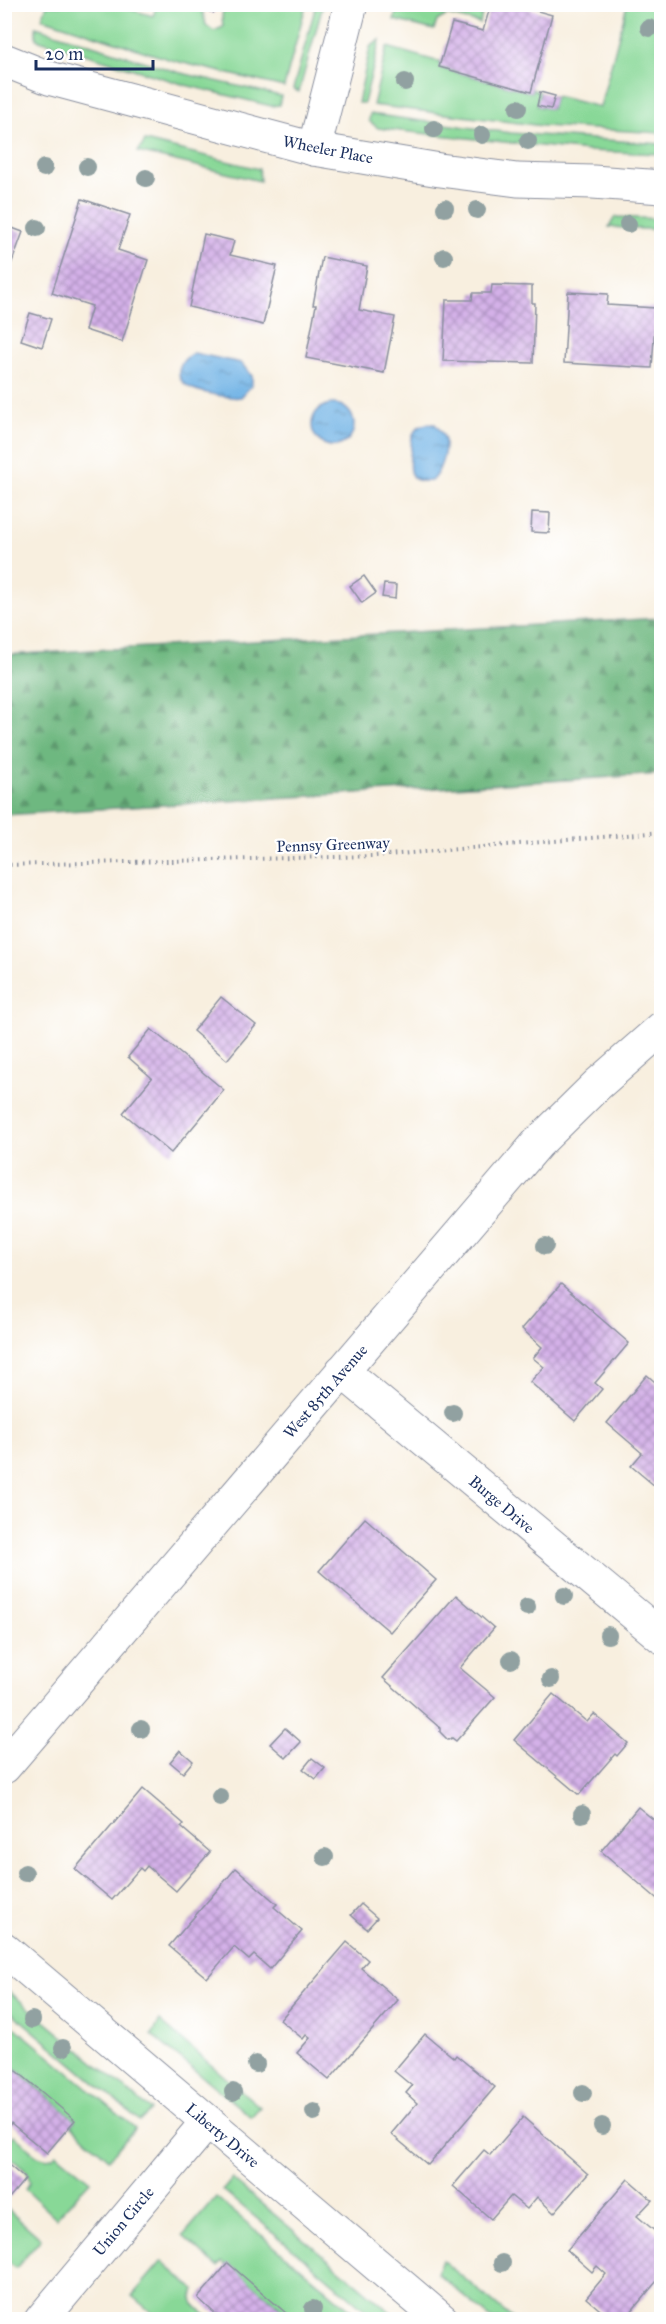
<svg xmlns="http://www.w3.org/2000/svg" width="666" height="2324" font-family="'IM FELL Great Primer',serif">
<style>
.grass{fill:#88d897;stroke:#52847a;stroke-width:1.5}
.forest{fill:url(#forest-firs);stroke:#44746f;stroke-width:1.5}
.water{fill:url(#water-ripples);stroke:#4570a2;stroke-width:1.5}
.building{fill:url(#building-cross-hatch)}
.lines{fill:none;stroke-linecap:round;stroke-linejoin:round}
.street-casing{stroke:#8a8f9e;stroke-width:35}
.secondary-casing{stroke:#8a8f9e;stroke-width:35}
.path{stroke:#8a8f9e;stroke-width:4;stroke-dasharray:1.5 4.5;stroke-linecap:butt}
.street{stroke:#fff;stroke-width:33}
.secondary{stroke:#fff;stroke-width:33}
.tree{fill:#91a1a1}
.labels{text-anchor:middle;stroke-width:4.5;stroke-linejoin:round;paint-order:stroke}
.street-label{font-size:16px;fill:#1b2f5e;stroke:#fff}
</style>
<defs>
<pattern id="forest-firs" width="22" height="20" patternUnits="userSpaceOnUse" patternTransform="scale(1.5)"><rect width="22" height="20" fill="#6eb880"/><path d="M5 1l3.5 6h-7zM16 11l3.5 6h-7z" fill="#5a966c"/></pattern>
<pattern id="water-ripples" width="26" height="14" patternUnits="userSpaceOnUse" patternTransform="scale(1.5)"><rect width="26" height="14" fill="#6fb2e5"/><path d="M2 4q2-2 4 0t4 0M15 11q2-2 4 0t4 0" fill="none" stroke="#5a91bd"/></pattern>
<pattern id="building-cross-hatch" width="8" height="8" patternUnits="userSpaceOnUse" patternTransform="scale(1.5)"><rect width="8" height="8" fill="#d4b1e8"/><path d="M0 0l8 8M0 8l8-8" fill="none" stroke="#ab90bf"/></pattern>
</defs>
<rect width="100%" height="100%" fill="#fff"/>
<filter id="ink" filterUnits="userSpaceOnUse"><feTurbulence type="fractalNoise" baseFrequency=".0167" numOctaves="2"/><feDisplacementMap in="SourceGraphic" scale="12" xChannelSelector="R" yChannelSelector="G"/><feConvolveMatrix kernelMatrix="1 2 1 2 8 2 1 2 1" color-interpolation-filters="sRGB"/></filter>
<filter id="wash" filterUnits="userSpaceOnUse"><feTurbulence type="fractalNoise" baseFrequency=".008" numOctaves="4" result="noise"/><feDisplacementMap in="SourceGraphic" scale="24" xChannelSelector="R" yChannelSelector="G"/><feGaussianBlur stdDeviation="1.35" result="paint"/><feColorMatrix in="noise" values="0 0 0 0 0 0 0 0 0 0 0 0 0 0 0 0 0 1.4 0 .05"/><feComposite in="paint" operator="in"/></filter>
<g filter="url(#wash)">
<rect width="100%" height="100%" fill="#f8efdf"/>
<g class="grass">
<path d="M47 5H116L153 16 157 5H184L202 9 206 25 214 31 223 27 222 15 225 5H306L284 87 171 60 42 18Z"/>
<path d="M316 5H323L299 92 293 89Z"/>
<path d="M398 5V4L484 5 480 23 447 15 437 21 434 30 394 20Z"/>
<path d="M627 5H661V133L543 126 373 105 387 47 440 62V68L531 92 532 89 540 92 537 106 551 109 555 96 600 107Z"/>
<path d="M36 27 177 72 281 96 279 105 271 106 185 85 36 39Z"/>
<path d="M380 40 364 103H358L370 47Z"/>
<path d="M370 114 511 133 661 144V154L588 151 401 131 378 128 369 121Z"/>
<path d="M145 141 259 169 260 181 138 152Z"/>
<path d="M615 217 661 219V230L609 227Z"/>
<path d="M5 1988 151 2110 140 2121 5 2007Z"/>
<path d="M4 2018 135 2128 109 2159 71 2125 75 2120 5 2060Z"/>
<path d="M160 2021 260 2107 251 2117 152 2035Z"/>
<path d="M14 2135C25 2144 43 2169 57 2154L90 2181 56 2218 25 2189 30 2182 27 2172 5 2153V2146Z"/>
<path d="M232 2179 399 2319H376L223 2190Z"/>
<path d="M216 2197 362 2319H294L228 2264 226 2265 222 2262 218 2267 183 2236Z"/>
<path d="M4 2206 41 2239 16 2268 5 2260Z"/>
<path d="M442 2260 513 2319H491L437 2273Z"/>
<path d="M162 2261 195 2290 192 2300 195 2306 210 2319H159L132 2296Z"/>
</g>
<path class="forest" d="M661 618V774L5 815V655Z"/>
<g class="water">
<path d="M194 353 241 363 252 376V385L241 397C230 399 198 392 189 387 172 377 179 360 194 353Z"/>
<circle cx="333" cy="425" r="21"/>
<path d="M427 424H435C439 429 444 434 445 441 446 453 440 473 431 481 406 484 408 467 411 449 411 444 411 436 415 431 418 426 422 425 427 424Z"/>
</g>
<g id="blocks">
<g class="building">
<path d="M187 4H216L214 13Z"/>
<path d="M491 4H513L552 15 531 92 439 67 452 23 483 31Z"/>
<path d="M540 92 555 96 551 109 537 106Z"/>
<path d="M82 199 130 215 118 250 148 260 122 342 85 330 92 306 52 293Z"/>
<path d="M4 225 23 232 5 281H4Z"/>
<path d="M204 234 234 241 230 255 277 266 263 325 189 307Z"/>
<path d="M322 257 367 266 359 310 395 317 384 373 306 358 316 305H313Z"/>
<path d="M492 285 532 286V303H535L533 363 443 361 446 300H472L473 293H491Z"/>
<path d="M568 292 608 294 607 305 656 308 652 368 564 363Z"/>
<path d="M30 313 51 319 42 347 21 340Z"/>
<path d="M532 512 550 513 549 533 531 532Z"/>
<path d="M364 576 376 593 362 603 350 586Z"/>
<path d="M384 584 396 585 395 599 382 597Z"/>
<path d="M221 997 256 1025 227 1060 193 1031Z"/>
<path d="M151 1029 224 1090 171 1153 123 1113 152 1078 128 1057Z"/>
<path d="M561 1284 629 1343 595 1383 602 1389 575 1421 530 1382 544 1367 533 1358 542 1347 522 1329Z"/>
<path d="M647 1375 662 1388V1492L631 1466 642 1453 607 1423Z"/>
<path d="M365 1518 436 1580 390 1632 319 1571Z"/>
<path d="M456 1595 494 1628 460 1668 495 1697 456 1741 452 1738 448 1740 440 1732V1728L383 1678Z"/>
<path d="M553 1694 587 1722 594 1714 628 1743 617 1756 615 1754 579 1795 514 1740Z"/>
<path d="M285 1728 301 1742 286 1758 270 1744Z"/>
<path d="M180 1750 193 1761 183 1773 170 1762Z"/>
<path d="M312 1758 325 1768 316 1779 303 1769Z"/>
<path d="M143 1789 184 1824 181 1827 210 1852 176 1891 147 1866 143 1871 140 1868 112 1900 75 1869Z"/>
<path d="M638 1807 659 1824 662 1821V1903L601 1851Z"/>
<path d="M236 1868 277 1904 274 1907 302 1931 270 1969 254 1955 249 1960 234 1947 207 1978 169 1946Z"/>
<path d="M361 1904 377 1918 367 1929 351 1915Z"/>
<path d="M347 1942 368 1960 361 1968 398 2000 329 2080 297 2053 310 2038 306 2035 303 2039 280 2020Z"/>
<path d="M425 2034 454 2058 456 2055 495 2087 428 2165 391 2134 417 2103 406 2093 412 2086 394 2071Z"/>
<path d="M4 2060 75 2120 47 2153 11 2123 4 2131Z"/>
<path d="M523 2117 588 2174 554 2213 537 2197 527 2209 511 2196 491 2219 453 2186 484 2150 490 2155Z"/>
<path d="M4 2161 25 2179 4 2204Z"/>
<path d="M628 2179 652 2200 637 2216 662 2237V2275L624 2320H612L586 2298 606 2274 597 2266 592 2272 567 2250Z"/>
<path d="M228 2263 294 2320H222L198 2298Z"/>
</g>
</g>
</g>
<g filter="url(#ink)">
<use href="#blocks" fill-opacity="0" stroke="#8a8f9e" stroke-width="1.5"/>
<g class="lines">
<g class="street-casing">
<g id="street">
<path d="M4 60 49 78 314 149 440 170 517 180 593 182 662 187"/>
<path d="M314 149 351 4"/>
<path d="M342 1371 662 1637"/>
<path d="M4 1949 442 2320"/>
<path d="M41 2320 207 2122"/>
</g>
</g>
<g class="secondary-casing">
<path id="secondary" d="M4 1767 537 1144 597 1085 662 1028"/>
</g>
<path class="path" d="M4 865 375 856 662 832"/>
<use href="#street" class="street"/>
<use href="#secondary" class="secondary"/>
</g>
<g class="tree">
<circle cx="649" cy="28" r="9"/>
<circle cx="405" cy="82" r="9"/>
<circle cx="518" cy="108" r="9"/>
<circle cx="434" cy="129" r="9"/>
<circle cx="482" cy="135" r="9"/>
<circle cx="528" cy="141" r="9"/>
<circle cx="87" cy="167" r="9"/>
<circle cx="44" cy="168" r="9"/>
<circle cx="146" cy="178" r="9"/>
<circle cx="445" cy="208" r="9"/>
<circle cx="477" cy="210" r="9"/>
<circle cx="628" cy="224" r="9"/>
<circle cx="37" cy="228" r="9"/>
<circle cx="444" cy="257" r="9"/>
<circle cx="545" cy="1246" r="9"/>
<circle cx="453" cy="1413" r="9"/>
<circle cx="564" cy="1596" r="9"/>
<circle cx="527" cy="1607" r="9"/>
<circle cx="608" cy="1635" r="9"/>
<circle cx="511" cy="1660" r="9"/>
<circle cx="551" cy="1679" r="9"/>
<circle cx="141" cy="1729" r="9"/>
<circle cx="220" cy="1797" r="9"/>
<circle cx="582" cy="1814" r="9"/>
<circle cx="325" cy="1857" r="9"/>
<circle cx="25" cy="1873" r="9"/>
<circle cx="32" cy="2020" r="9"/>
<circle cx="63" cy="2048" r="9"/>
<circle cx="256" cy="2064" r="9"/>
<circle cx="233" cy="2092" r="9"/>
<circle cx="583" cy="2093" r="9"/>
<circle cx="314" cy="2112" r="9"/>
<circle cx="602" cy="2126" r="9"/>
<circle cx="502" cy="2263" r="9"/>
<circle cx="313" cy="2309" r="9"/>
</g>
</g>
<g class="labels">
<g class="street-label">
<text transform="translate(328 149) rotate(11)" y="6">Wheeler Place</text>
<text transform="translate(333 844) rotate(-2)" y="6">Pennsy Greenway</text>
<text transform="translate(325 1391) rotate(-49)" y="6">West 85th Avenue</text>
<text transform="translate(502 1504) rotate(40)" y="6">Burge Drive</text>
<text transform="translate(223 2135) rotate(40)" y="6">Liberty Drive</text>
<text transform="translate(123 2221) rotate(-50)" y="6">Union Circle</text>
</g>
</g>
<rect width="666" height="2324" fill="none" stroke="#fff" stroke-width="24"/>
<path d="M36 60v9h117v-9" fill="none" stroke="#1b2f5e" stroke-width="3"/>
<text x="45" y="60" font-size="18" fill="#1b2f5e" stroke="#ffffff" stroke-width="4.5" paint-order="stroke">20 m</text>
</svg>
